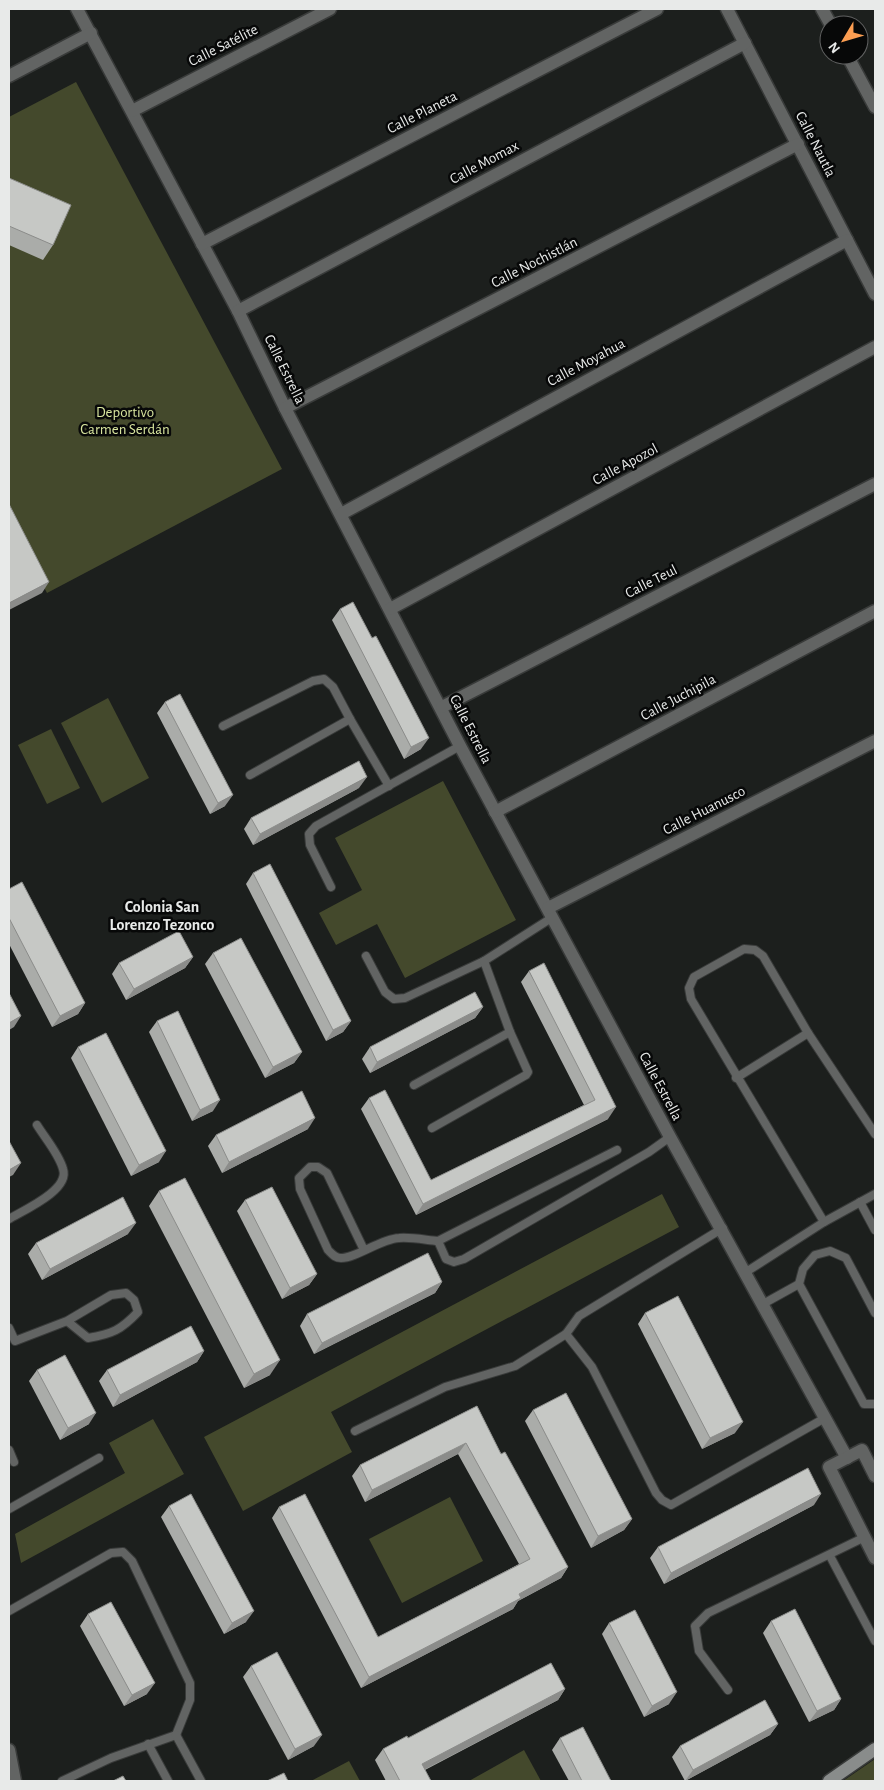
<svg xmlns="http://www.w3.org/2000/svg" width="884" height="1790" font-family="'Alegreya Sans',sans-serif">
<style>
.green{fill:#44492c}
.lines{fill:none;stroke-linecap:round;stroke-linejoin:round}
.service-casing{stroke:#393b3a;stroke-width:10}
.minor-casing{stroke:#393b3a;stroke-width:15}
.tertiary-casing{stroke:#393b3a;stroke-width:15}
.secondary-casing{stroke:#393b3a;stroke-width:15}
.service{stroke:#626463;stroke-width:8}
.minor{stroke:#626463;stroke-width:12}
.tertiary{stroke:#626463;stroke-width:12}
.secondary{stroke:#898c8b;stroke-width:12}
.wall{fill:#aaaca9}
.shaded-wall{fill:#8b8c8a}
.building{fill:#c6c8c5;stroke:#8b8c8a}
.labels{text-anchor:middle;stroke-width:5;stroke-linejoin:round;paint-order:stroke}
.street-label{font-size:15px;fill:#e8eae9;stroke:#070808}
.park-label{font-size:15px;fill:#d9e69f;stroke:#070808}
.neighbourhood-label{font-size:16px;font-weight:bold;fill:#e8eae9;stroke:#070808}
</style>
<rect width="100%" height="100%" fill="#1c1f1d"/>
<g class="green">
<path d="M76 82 282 469 47 593 9 521V117Z"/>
<path d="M108 698 149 778 102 803 61 723Z"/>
<path d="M51 729 80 788 47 804 18 745Z"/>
<path d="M443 781 516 920 405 978 377 924 336 945 319 913 362 890 335 838Z"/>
<path d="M662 1194 679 1227 331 1412 352 1452 243 1511 204 1437Z"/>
<path d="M153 1419 184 1474 21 1563 15 1534 125 1473 109 1443Z"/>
<path d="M450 1497 483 1561 402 1603 369 1539Z"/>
<path d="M524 1750 541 1781H469Z"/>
<path d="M875 1759V1781H843Z"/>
<path d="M349 1761 360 1781H311Z"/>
</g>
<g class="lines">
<g class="service-casing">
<g id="service">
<path d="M223 726 313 681 324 679 333 687 350 719"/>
<path d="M250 775 350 719 389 786"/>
<path d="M331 887 310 845 309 834 316 826 460 746"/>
<path d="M366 956 385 992 394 999 405 998 484 961 553 917"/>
<path d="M736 1078 808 1033"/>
<path d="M414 1085 510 1032"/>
<path d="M432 1128 526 1075 528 1072 510 1032 484 961"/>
<path d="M860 1202 875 1230"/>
<path d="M9 1219C24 1210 70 1190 63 1169 59 1154 45 1138 37 1125"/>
<path d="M824 1222 691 999 689 988 694 977 744 949 755 950 763 956 808 1033 875 1134"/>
<path d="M438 1241 617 1150"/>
<path d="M364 1250 327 1173 318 1167H310L299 1178 300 1189 328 1250C332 1254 335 1258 341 1258 357 1258 380 1239 399 1238 412 1237 426 1240 438 1241L446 1259 454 1262 464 1259 649 1152 670 1137"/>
<path d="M746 1272 824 1222 875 1194"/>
<path d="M763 1304 799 1284"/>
<path d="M875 1313 846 1258 830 1251 815 1255 803 1269 799 1284 864 1404H875"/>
<path d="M9 1328 15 1341 67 1321 111 1295 126 1293 134 1300 138 1312C121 1330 112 1334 88 1338L67 1321"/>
<path d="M566 1334 592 1367 656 1493 662 1500 671 1505 825 1418"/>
<path d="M355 1431 445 1387 515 1366 566 1334 579 1316 723 1228"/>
<path d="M9 1450 14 1462"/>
<path d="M9 1509 99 1458"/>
<path d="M830 1556 875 1641"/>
<path d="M9 1611 111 1553 123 1552 132 1561 190 1683V1700L176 1735 111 1758 62 1781"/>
<path d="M728 1690 699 1651 695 1626 708 1613 865 1537"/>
<path d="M176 1735 201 1781"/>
<path d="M148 1744 168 1781"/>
</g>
</g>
<g class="minor-casing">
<g id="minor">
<path d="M77 9 238 311 285 408 460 746 670 1137 847 1458"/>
<path d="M727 9 875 294"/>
<path d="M822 9 831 25"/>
<path d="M847 55 875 107"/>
<path d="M9 76 91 33"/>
<path d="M132 111 330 9"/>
<path d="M202 244 657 9"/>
<path d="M238 311 745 43"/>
<path d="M285 408 798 144"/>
<path d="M341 514 847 240"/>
<path d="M390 609 875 347"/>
<path d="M442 707 875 484"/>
<path d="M495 812 875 611"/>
<path d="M548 908 875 741"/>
<path d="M875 1476 862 1450 829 1467 875 1558"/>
</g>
</g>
<g class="tertiary-casing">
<path id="tertiary" d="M9 1750 15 1781"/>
</g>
<g class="secondary-casing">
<path id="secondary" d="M829 1781 875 1749"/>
</g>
<use href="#service" class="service"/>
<use href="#minor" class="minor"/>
<use href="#tertiary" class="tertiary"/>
<use href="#secondary" class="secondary"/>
</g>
<g class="wall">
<path d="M9 178 53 245 43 260 9 245Z"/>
<path d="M340 609 421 749 404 759 332 620Z"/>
<path d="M165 702 225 806 210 814 157 713Z"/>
<path d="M359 788 253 845 244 829 251 818Z"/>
<path d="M253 873 351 1021 343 1032 326 1041 246 884Z"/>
<path d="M9 889 85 1003 78 1014 52 1027 9 944Z"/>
<path d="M213 953 302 1052 294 1063 265 1078 205 964Z"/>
<path d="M193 957 185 968 126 1000 112 974 119 963Z"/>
<path d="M529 971 608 1119 416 1215 361 1109 369 1098 431 1180 584 1105 521 982Z"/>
<path d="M483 1007 475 1018 370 1073 362 1059 370 1047Z"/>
<path d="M157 1021 213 1111 192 1121 149 1032Z"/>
<path d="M78 1047 159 1162 131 1176 71 1058Z"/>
<path d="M308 1129 222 1173 208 1146 216 1135Z"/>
<path d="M159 1191 270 1375 244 1388 149 1206Z"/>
<path d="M245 1200 317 1274 309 1285 282 1299 237 1211Z"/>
<path d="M128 1234 42 1280 28 1254 36 1243Z"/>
<path d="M442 1282 435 1293 314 1354 300 1326 307 1314Z"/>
<path d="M645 1313 735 1433 702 1449 638 1324Z"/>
<path d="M204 1351 197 1362 113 1407 99 1381 107 1370Z"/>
<path d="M37 1370 89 1424 60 1440 29 1381Z"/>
<path d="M477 1406 501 1454 568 1567 561 1578 518 1601 513 1609 361 1688 272 1518 279 1507 378 1637 519 1564 458 1454 365 1502 352 1476 360 1465Z"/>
<path d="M533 1410 632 1519 624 1530 591 1548 525 1421Z"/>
<path d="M814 1505 664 1584 650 1558 658 1547Z"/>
<path d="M169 1506 246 1622 224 1634 161 1517Z"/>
<path d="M88 1614 147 1694 124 1706 80 1626Z"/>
<path d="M771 1621 841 1699 834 1710 809 1722 763 1633Z"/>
<path d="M609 1623 669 1704 644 1717 602 1634Z"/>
<path d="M251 1666 314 1746 288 1760 243 1677Z"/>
<path d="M565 1689 558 1700 425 1770 431 1781H386L375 1760 383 1749 408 1738Z"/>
<path d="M778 1724 770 1735 685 1781 672 1757 680 1746Z"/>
<path d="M560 1738 611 1781H569L552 1750Z"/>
</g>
<g class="shaded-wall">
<path d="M49 582 42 593 9 610V603Z"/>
<path d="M429 738 421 749 404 759 411 747Z"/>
<path d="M367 777 359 788 253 845 260 834Z"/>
<path d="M233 795 225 806 210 814 218 803Z"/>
<path d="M193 957 185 968 126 1000 134 989Z"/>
<path d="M85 1003 78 1014 52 1027 60 1016Z"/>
<path d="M483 1007 475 1018 370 1073 377 1062Z"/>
<path d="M21 1016 14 1027 9 1030V1023Z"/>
<path d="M351 1021 343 1032 326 1041 333 1030Z"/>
<path d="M302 1052 294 1063 265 1078 273 1067Z"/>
<path d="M220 1100 213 1111 192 1121 200 1110Z"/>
<path d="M616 1107 608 1119 416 1215 423 1204Z"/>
<path d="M315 1118 308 1129 222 1173 229 1162Z"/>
<path d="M166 1151 159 1162 131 1176 139 1165Z"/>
<path d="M21 1163 13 1175 9 1177V1170Z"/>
<path d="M136 1223 128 1234 42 1280 50 1269Z"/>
<path d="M317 1274 309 1285 282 1299 290 1288Z"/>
<path d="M442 1282 435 1293 314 1354 322 1343Z"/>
<path d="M204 1351 197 1362 113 1407 120 1395Z"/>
<path d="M280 1360 270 1375 244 1388 254 1374Z"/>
<path d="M96 1413 89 1424 60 1440 68 1428Z"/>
<path d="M743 1422 735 1433 702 1449 710 1438Z"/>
<path d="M466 1443 458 1454 365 1502 372 1490Z"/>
<path d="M821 1494 814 1505 664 1584 671 1573Z"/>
<path d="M632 1519 624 1530 591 1548 598 1536Z"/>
<path d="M568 1567 561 1578 518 1601 513 1609 361 1688 369 1677Z"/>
<path d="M254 1611 246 1622 224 1634 232 1623Z"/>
<path d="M155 1683 147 1694 124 1706 132 1695Z"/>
<path d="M565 1689 558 1700 414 1775 422 1764Z"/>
<path d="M677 1692 669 1704 644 1717 652 1706Z"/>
<path d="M841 1699 834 1710 809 1722 817 1711Z"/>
<path d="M778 1724 770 1735 685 1781 693 1770Z"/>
<path d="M322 1735 314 1746 288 1760 295 1749Z"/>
</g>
<g class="building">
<path d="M9 178 71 205 53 245 9 226Z"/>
<path d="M9 504 49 582 9 603Z"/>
<path d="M353 602 372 638 376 636 429 738 411 747 340 609Z"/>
<path d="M180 694 233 795 218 803 165 702Z"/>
<path d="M359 761 367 777 260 834 251 818Z"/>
<path d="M270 864 351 1021 333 1030 253 873Z"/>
<path d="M22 882 85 1003 60 1016 9 918V889Z"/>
<path d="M179 931 193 957 134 989 119 963Z"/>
<path d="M241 938 302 1052 273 1067 213 953Z"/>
<path d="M544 963 616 1107 423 1204 369 1098 385 1090 431 1180 595 1100 529 971Z"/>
<path d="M475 992 483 1007 377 1062 370 1047Z"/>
<path d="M9 993 21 1016 9 1023Z"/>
<path d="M178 1011 220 1100 200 1110 157 1021Z"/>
<path d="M106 1033 166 1151 139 1165 78 1047Z"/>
<path d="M302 1091 315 1118 229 1162 216 1135Z"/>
<path d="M9 1141 21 1163 9 1170Z"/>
<path d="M185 1178 280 1360 254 1374 159 1191Z"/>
<path d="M272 1187 317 1274 290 1288 245 1200Z"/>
<path d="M123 1197 136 1223 50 1269 36 1243Z"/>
<path d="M428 1253 442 1282 322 1343 307 1314Z"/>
<path d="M678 1296 743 1422 710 1438 645 1313Z"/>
<path d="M191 1326 204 1351 120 1395 107 1370Z"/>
<path d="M65 1355 96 1413 68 1428 37 1370Z"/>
<path d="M566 1393 632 1519 598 1536 533 1410Z"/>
<path d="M477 1406 501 1454 505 1452 568 1567 519 1594 521 1598 369 1677 279 1507 305 1494 378 1637 530 1559 466 1443 372 1490 360 1465Z"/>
<path d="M808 1468 821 1494 671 1573 658 1547Z"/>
<path d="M191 1494 254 1611 232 1623 169 1506Z"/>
<path d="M111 1602 155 1683 132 1695 88 1614Z"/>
<path d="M795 1609 841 1699 817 1711 771 1621Z"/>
<path d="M635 1610 677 1692 652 1706 609 1623Z"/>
<path d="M277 1652 322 1735 295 1749 251 1666Z"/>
<path d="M551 1663 565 1689 422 1764 431 1781H400L383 1749 407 1736 408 1738Z"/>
<path d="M765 1700 778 1724 693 1770 680 1746Z"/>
<path d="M583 1727 611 1781H582L560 1738Z"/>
<path d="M284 1773 288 1781H267Z"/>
<path d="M123 1776 126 1781H113Z"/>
</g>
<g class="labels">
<g class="street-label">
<text transform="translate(223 45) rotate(-27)" y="5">Calle Satélite</text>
<text transform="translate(422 112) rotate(-27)" y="5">Calle Planeta</text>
<text transform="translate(816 144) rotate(63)" y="5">Calle Nautla</text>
<text transform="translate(484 162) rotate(-28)" y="5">Calle Momax</text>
<text transform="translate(534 262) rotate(-27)" y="5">Calle Nochistlán</text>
<text transform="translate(586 362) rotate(-28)" y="5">Calle Moyahua</text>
<text transform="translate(285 369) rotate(64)" y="5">Calle Estrella</text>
<text transform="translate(625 464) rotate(-28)" y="5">Calle Apozol</text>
<text transform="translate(651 581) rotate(-27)" y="5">Calle Teul</text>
<text transform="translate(678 697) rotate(-28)" y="5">Calle Juchipila</text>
<text transform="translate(471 729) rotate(63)" y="5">Calle Estrella</text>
<text transform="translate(704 810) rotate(-27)" y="5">Calle Huanusco</text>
<text transform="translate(661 1086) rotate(62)" y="5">Calle Estrella</text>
</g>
<g class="park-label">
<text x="125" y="417">Deportivo<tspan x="125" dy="17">Carmen Serdán</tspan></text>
</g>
<g class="neighbourhood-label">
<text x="162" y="912">Colonia San<tspan x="162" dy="18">Lorenzo Tezonco</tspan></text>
</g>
</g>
<rect width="884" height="1790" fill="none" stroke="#e8eae9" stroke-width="20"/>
<g transform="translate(844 40) rotate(232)"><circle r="24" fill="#070808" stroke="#616262"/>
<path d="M0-4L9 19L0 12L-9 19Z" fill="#fc9e52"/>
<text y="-8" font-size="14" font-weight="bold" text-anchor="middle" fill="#e8eae9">N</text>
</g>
</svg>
